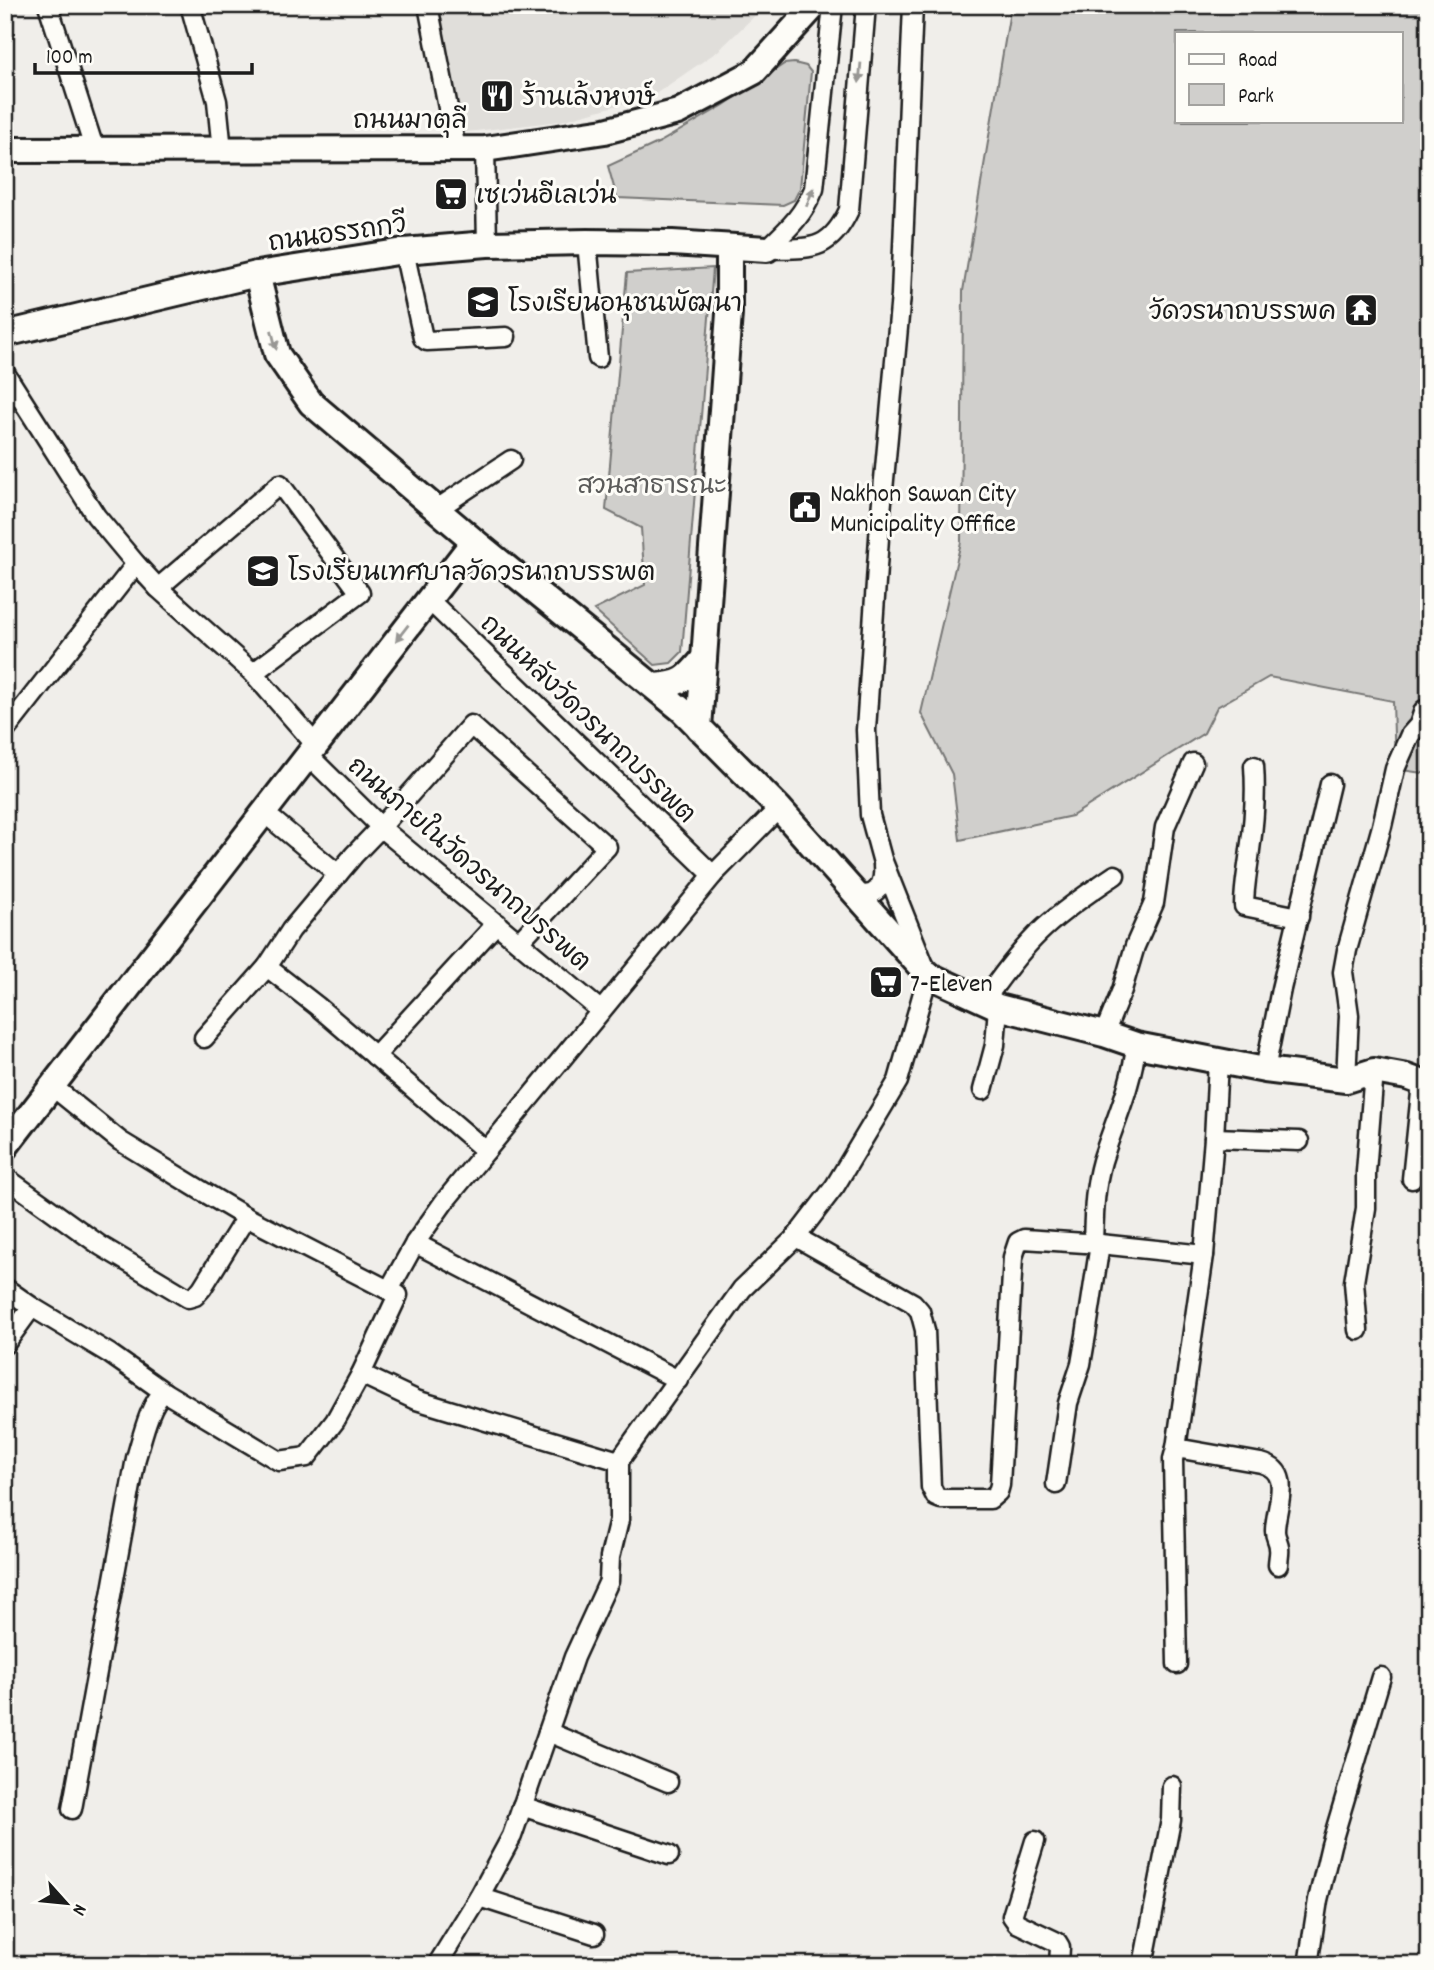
<svg xmlns="http://www.w3.org/2000/svg" width="1434" height="1970" font-family="Dekko,'Playpen Sans Thai',sans-serif">
<style>
.built{fill:#e0deda}
.green{fill:#d0cfcc;stroke:#767674;stroke-width:2;fill-rule:evenodd}
.lines{fill:none;stroke-linecap:round;stroke-linejoin:round}
.street-casing{stroke:#1c1c1c;stroke-width:23}
.secondary-casing{stroke:#1c1c1c;stroke-width:30}
.street{stroke:#fdfcf7;stroke-width:18}
.secondary{stroke:#fdfcf7;stroke-width:24}
.oneway{fill:#989794}
.labels{text-anchor:middle;stroke-width:6;stroke-linejoin:round;paint-order:stroke}
.poi-label{font-size:26px;fill:#1c1c1c;stroke:#fdfcf7;text-anchor:start}
.street-label{font-size:26px;fill:#1c1c1c;stroke:#fdfcf7}
.park-label{font-size:26px;fill:#5b5b5a;stroke:#fdfcf7}
</style>
<rect width="100%" height="100%" fill="#f0eeea"/>
<filter id="ink" filterUnits="userSpaceOnUse"><feTurbulence type="fractalNoise" baseFrequency=".0143" numOctaves="2"/><feDisplacementMap in="SourceGraphic" scale="14" xChannelSelector="R" yChannelSelector="G"/><feConvolveMatrix kernelMatrix="1 2 1 2 8 2 1 2 1" color-interpolation-filters="sRGB"/></filter>
<g filter="url(#ink)">
<path class="built" d="M432 5H766L718 51 654 95 561 121 459 133Z"/>
<g class="green">
<path d="M1011 5H1429V774L1395 769 1393 701 1269 677 1217 707 1204 733 1072 816 960 840 952 774 921 713 961 542 963 291ZM1177 33H1401V121H1177Z"/>
<path d="M794 63 806 66 811 72 800 188 794 200 783 205 617 198 608 166 660 142 724 105 784 64Z"/>
<path d="M713 268 682 652 671 663 655 665 594 610 645 585 641 528 606 510 627 273Z"/>
</g>
<g class="lines">
<g class="street-casing">
<g id="street">
<path d="M48 5 95 151"/>
<path d="M190 5 217 101 222 151"/>
<path d="M428 5 456 149"/>
<path d="M485 149 487 244"/>
<path d="M587 242 598 358"/>
<path d="M767 249C809 248 829 253 849 210L866 5"/>
<path d="M767 249C788 229 803 216 814 189L833 5"/>
<path d="M404 251 423 338 427 341 506 337"/>
<path d="M5 373 96 516 136 564 158 588 253 673 315 744"/>
<path d="M437 509 511 460"/>
<path d="M158 588 280 484 360 593 253 673"/>
<path d="M428 599 713 875"/>
<path d="M5 731 136 564"/>
<path d="M307 754 386 832 600 1010"/>
<path d="M1254 766C1256 794 1254 823 1250 850 1248 869 1244 886 1244 906L1299 917"/>
<path d="M274 821 338 874"/>
<path d="M854 892C876 902 885 884 883 865"/>
<path d="M984 1001C1002 975 1021 949 1044 928 1066 908 1091 891 1115 875"/>
<path d="M1104 1034 1122 990 1135 946 1154 903 1165 827 1193 763"/>
<path d="M204 1038 267 967"/>
<path d="M375 1056 497 923"/>
<path d="M1265 1070 1281 989 1330 784"/>
<path d="M1346 1080 1349 1015 1343 972 1347 950 1382 826 1395 769 1410 735 1419 725 1424 710"/>
<path d="M983 1090 995 1045 998 1007"/>
<path d="M1214 1138 1299 1141"/>
<path d="M486 1151 317 1006 267 967 291 930 354 855 381 827 471 725 607 847 519 942"/>
<path d="M5 1177 101 1246 188 1298 195 1296 202 1288 246 1217"/>
<path d="M1412 1179 1422 1083"/>
<path d="M796 1237 913 1303 920 1311 925 1330 931 1487 936 1497 941 1499H990L998 1492 1000 1485 1013 1257 1018 1242 1024 1239 1100 1244 1204 1255"/>
<path d="M415 1243 678 1380"/>
<path d="M1093 1243C1094 1215 1094 1189 1102 1161 1114 1123 1132 1086 1136 1045"/>
<path d="M5 1288 32 1307 110 1354 164 1392 279 1461 307 1457 335 1421 361 1374 398 1295 246 1217 202 1191 120 1141 52 1086"/>
<path d="M389 1290 415 1243 444 1202 486 1151 713 875 779 808"/>
<path d="M1358 1330 1354 1282 1366 1208V1172L1374 1071"/>
<path d="M5 1344 32 1307"/>
<path d="M361 1374 416 1400 619 1461"/>
<path d="M1176 1448 1261 1463C1295 1472 1275 1506 1275 1531 1275 1538 1279 1541 1279 1548 1280 1553 1278 1559 1278 1565"/>
<path d="M1056 1484 1068 1403 1081 1364 1086 1335 1100 1244"/>
<path d="M1177 1664 1173 1459 1176 1448 1204 1255 1214 1138 1218 1062"/>
<path d="M548 1732 668 1782"/>
<path d="M522 1806 669 1855"/>
<path d="M72 1809 136 1458C142 1439 149 1404 164 1392"/>
<path d="M1035 1841 1012 1916 1017 1923 1057 1942 1060 1947 1059 1965"/>
<path d="M479 1897 594 1934"/>
<path d="M437 1965 479 1897 512 1836 574 1657 609 1581 610 1557 619 1520V1461L742 1289 796 1237 835 1186 898 1081 928 975 882 859 870 815 866 730 880 523 901 295 913 5"/>
<path d="M1143 1965 1171 1820 1172 1786"/>
<path d="M1308 1965 1318 1900 1331 1845 1381 1677"/>
</g>
</g>
<g class="secondary-casing">
<g id="secondary">
<path d="M5 150 485 149 605 131 678 112 754 72 815 5"/>
<path d="M257 274 277 354 311 403 474 541 682 710 779 808 928 975 998 1007 1104 1034 1136 1045 1265 1070 1346 1080 1374 1071 1407 1077 1429 1085"/>
<path d="M5 334 257 274 404 251 487 244 587 242 672 243 767 249"/>
<path d="M654 686C682 684 686 680 704 658"/>
<path d="M699 728 729 313V248"/>
<path d="M5 1147 474 541"/>
</g>
</g>
<use href="#street" class="street"/>
<use href="#secondary" class="secondary"/>
</g>
<defs><path id="oneway-solid" d="M-6-.8H1V-3.2L6.5 0L1 3.2V.8H-6Z" transform="scale(1.75)"/></defs>
<g class="oneway">
<use href="#oneway-solid" transform="translate(860 73) rotate(95)"/>
<use href="#oneway-solid" transform="translate(810 197) rotate(-69)"/>
<use href="#oneway-solid" transform="translate(274 340) rotate(76)"/>
<use href="#oneway-solid" transform="translate(402 633) rotate(128)"/>
</g>
</g>
<defs>
<g id="restaurant-square" transform="scale(1.75)"><rect x="-9" y="-9" width="18" height="18" rx="4" fill="#1c1c1c" stroke="#fdfcf7"/><path d="M-5-6h1v4h1v-4h1v4h1v-4h1v5L-1.5 .5V6h-2V.5L-5-1ZM5-6V6H3V1.5H1.5Q1.5-4 5-6Z" fill="#fff"/></g>
<g id="supermarket-square" transform="scale(1.75)"><rect x="-9" y="-9" width="18" height="18" rx="4" fill="#1c1c1c" stroke="#fdfcf7"/><path d="M-6-5.5h2.5l.6 2H6L4.5 2H-2.5L-4.4-4H-6ZM-1.5 3.2a1.3 1.3 0 1 0 .1 0ZM3 3.2a1.3 1.3 0 1 0 .1 0Z" fill="#fff"/></g>
<g id="school-square" transform="scale(1.75)"><rect x="-9" y="-9" width="18" height="18" rx="4" fill="#1c1c1c" stroke="#fdfcf7"/><path d="M0-5L7-2L0 1L-7-2ZM-4 1L0 2.5L4 1V4Q0 6-4 4Z" fill="#fff"/></g>
<g id="temple-square" transform="scale(1.75)"><rect x="-9" y="-9" width="18" height="18" rx="4" fill="#1c1c1c" stroke="#fdfcf7"/><path d="M0-6L5-2H3V0L6.5 2.5H4V6H1.5V3h-3V6H-4V2.5H-6.5L-3 0V-2H-5Z" fill="#fff"/></g>
<g id="civic-square" transform="scale(1.75)"><rect x="-9" y="-9" width="18" height="18" rx="4" fill="#1c1c1c" stroke="#fdfcf7"/><path d="M-.6-6.5H3V-4.5H.6V-3L4-1V1h2V6H-6V1h2V-1L-.6-3ZM-1.2 2.5V6h2.4V2.5Z" fill="#fff"/></g>
</defs>
<g fill-rule="evenodd">
<use href="#restaurant-square" x="497" y="96"/>
<use href="#supermarket-square" x="451" y="194"/>
<use href="#school-square" x="483" y="302"/>
<use href="#temple-square" x="1361" y="310"/>
<use href="#civic-square" x="805" y="507"/>
<use href="#school-square" x="263" y="571"/>
<use href="#supermarket-square" x="886" y="982"/>
</g>
<g class="labels">
<g class="poi-label">
<text x="522" y="105">ร้านเล้งหงษ์</text>
<text x="476" y="203">เซเว่นอีเลเว่น</text>
<text x="508" y="311">โรงเรียนอนุชนพัฒนา</text>
<text x="1336" y="319" text-anchor="end">วัดวรนาถบรรพค</text>
<text x="830" y="501">Nakhon Sawan City<tspan x="830" dy="30">Municipality Offfice</tspan></text>
<text x="288" y="580">โรงเรียนเทศบาลวัดวรนาถบรรพต</text>
<text x="910" y="991">7-Eleven</text>
</g>
<g class="street-label">
<text x="410" y="128">ถนนมาตุลี</text>
<text transform="translate(337 232) rotate(-8)" y="9">ถนนอรรถกวี</text>
<text transform="translate(589 718) rotate(44)" y="9">ถนนหลังวัดวรนาถบรรพต</text>
<text transform="translate(470 863) rotate(41)" y="9">ถนนภายในวัดวรนาถบรรพต</text>
</g>
<g class="park-label">
<text x="652" y="493">สวนสาธารณะ</text>
</g>
</g>
<rect width="1434" height="1970" fill="none" stroke="#fdfcf7" stroke-width="28"/>
<rect x="14" y="14" width="1406" height="1942" fill="none" stroke="#1c1c1c" stroke-width="2.5" filter="url(#ink)"/>
<rect x="1175" y="32" width="228" height="91" fill="#fdfcf7" stroke="#a3a29f" stroke-width="2"/>
<rect x="1189" y="54" width="35" height="10" fill="#fdfcf7" stroke="#a3a29f" stroke-width="2"/>
<text x="1238" y="66" font-size="21" fill="#1c1c1c">Road</text>
<rect x="1189" y="84" width="35" height="21" fill="#d0cfcc" stroke="#a3a29f" stroke-width="2"/>
<text x="1238" y="102" font-size="21" fill="#1c1c1c">Park</text>
<g transform="translate(66 1903) rotate(117)" stroke="#fdfcf7" stroke-width="5" paint-order="stroke">
<path d="M0-5L12 26L0 18L-12 26Z" fill="#1c1c1c"/>
<text y="-10" font-size="19" font-weight="bold" text-anchor="middle" fill="#1c1c1c">N</text>
</g>
<path d="M35 63v10h217v-10" fill="none" stroke="#1c1c1c" stroke-width="3.5"/>
<text x="46" y="63" font-size="21" fill="#1c1c1c" stroke="#fdfcf7" stroke-width="5" paint-order="stroke">100 m</text>
</svg>
